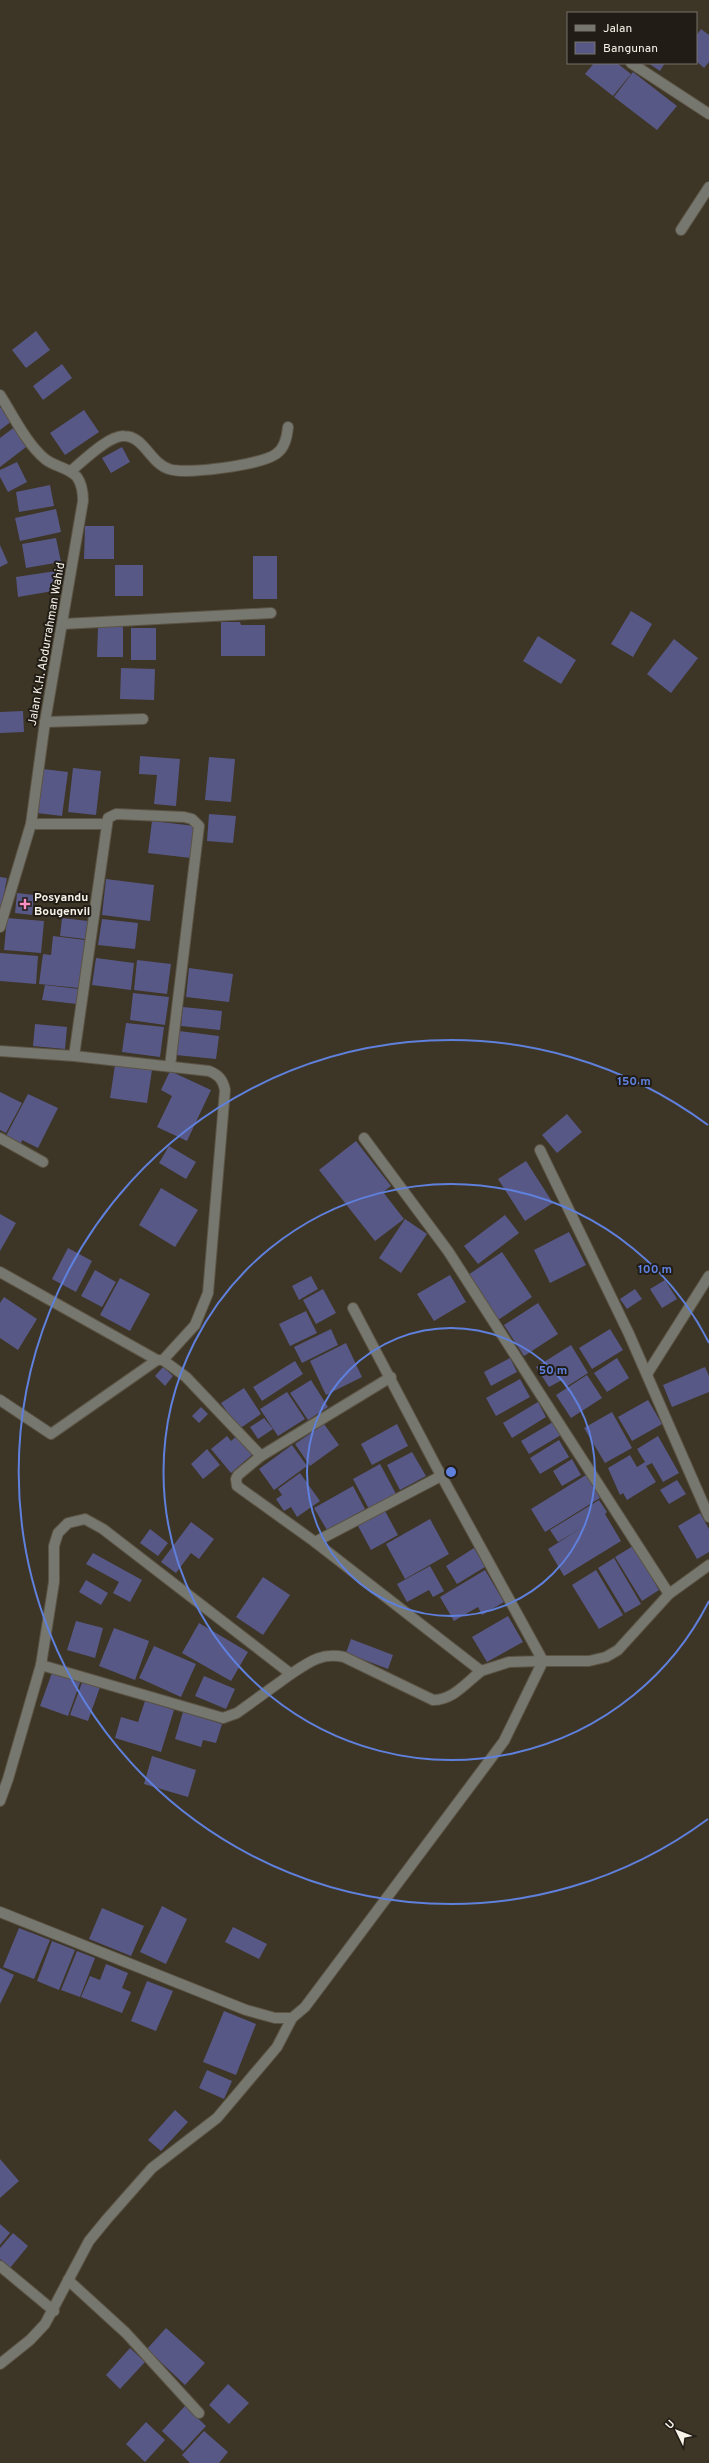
<svg xmlns="http://www.w3.org/2000/svg" width="709" height="2463" font-family="Overpass,sans-serif">
<style>
.building{fill:#585887}
.lines{fill:none;stroke-linecap:round;stroke-linejoin:round}
.minor-casing{stroke:#5b5344;stroke-width:12}
.minor{stroke:#76776f;stroke-width:10}
.ring{fill:none;stroke:#5f80dd;stroke-width:2}
.poi-dot{fill:#fc8fc1;stroke:#211d16;stroke-width:1.5}
.labels{text-anchor:middle;stroke-width:4;stroke-linejoin:round;paint-order:stroke}
.street-label{font-size:12px;fill:#f8f3e9;stroke:#211d16}
.poi-label{font-size:12px;font-weight:bold;fill:#f8f3e9;stroke:#211d16;text-anchor:start}
.centre{fill:#5f80dd;stroke:#211d16;stroke-width:2}
.ring-label{font-size:12px;text-anchor:middle;font-weight:bold;fill:#5f80dd;stroke:#211d16;stroke-width:4;stroke-linejoin:round;paint-order:stroke}
</style>
<rect width="100%" height="100%" fill="#3d3525"/>
<g class="building">
<path d="M701 29 709 35V62L704 68 696 61V36Z"/>
<path d="M594 63H617L631 74 613 96 585 74Z"/>
<path d="M648 63H665L660 71Z"/>
<path d="M633 72 677 106 657 130 614 97Z"/>
<path d="M36 331 50 350 26 368 12 350Z"/>
<path d="M62 364 72 378 43 400 33 386Z"/>
<path d="M2 407 12 421 0 430V408Z"/>
<path d="M84 410 99 432 65 455 50 433Z"/>
<path d="M16 426 30 444 0 467V438Z"/>
<path d="M122 447 130 462 111 473 102 458Z"/>
<path d="M17 462 27 482 8 492 0 477V470Z"/>
<path d="M50 485 54 506 19 512 16 492Z"/>
<path d="M56 509 61 532 20 541 15 518Z"/>
<path d="M85 526H114V559H84Z"/>
<path d="M56 538 61 562 26 568 22 544Z"/>
<path d="M0 545 8 563 0 567Z"/>
<rect x="253" y="556" width="24" height="43"/>
<rect x="115" y="565" width="28" height="31"/>
<path d="M56 571 59 590 18 597 16 577Z"/>
<path d="M631 611 652 624 633 657 611 644Z"/>
<path d="M221 622H240L241 625H265V656H221Z"/>
<path d="M98 627H123V657H97Z"/>
<rect x="131" y="628" width="25" height="32"/>
<path d="M538 636 576 660 561 684 523 661Z"/>
<path d="M674 639 698 658 671 693 647 674Z"/>
<path d="M121 668 155 669 154 700 120 699Z"/>
<path d="M23 711 24 732 0 733V712Z"/>
<path d="M140 756 180 759 176 806 154 804 157 775 139 774Z"/>
<path d="M209 757 235 759 231 802 205 800Z"/>
<path d="M73 768 101 771 96 815 68 812Z"/>
<path d="M43 769 68 772 62 816 37 813Z"/>
<path d="M209 814 236 816 233 843 207 841Z"/>
<path d="M152 821 195 826 191 858 148 853Z"/>
<path d="M0 877 7 878 1 909H0Z"/>
<path d="M106 879 154 885 150 921 102 915Z"/>
<path d="M17 893 34 895 32 915 15 913Z"/>
<path d="M7 918 44 921 41 953 4 950Z"/>
<path d="M62 918 88 921 85 939 60 936Z"/>
<path d="M102 919 138 923 135 949 98 945Z"/>
<path d="M53 936 85 940 79 988 39 984 43 954 51 955Z"/>
<path d="M0 953 38 956 36 984 0 981Z"/>
<path d="M96 958 134 963 131 990 92 985Z"/>
<path d="M137 960 171 964 167 994 134 990Z"/>
<path d="M189 968 233 974 229 1002 186 997Z"/>
<path d="M45 985 79 989 77 1004 42 1000Z"/>
<path d="M133 993 169 997 165 1025 130 1020Z"/>
<path d="M183 1007 222 1011 220 1030 181 1026Z"/>
<path d="M126 1023 164 1027 160 1057 122 1052Z"/>
<path d="M35 1024 67 1027 65 1049 33 1046Z"/>
<path d="M179 1031 219 1036 216 1059 176 1055Z"/>
<path d="M115 1065 152 1070 147 1103 110 1098Z"/>
<path d="M170 1071 211 1090 187 1141 157 1127 172 1096 161 1090Z"/>
<path d="M0 1092 22 1103 6 1133 0 1130Z"/>
<path d="M28 1094 58 1108 38 1148 22 1140 21 1144 6 1136Z"/>
<path d="M567 1114 582 1132 557 1153 542 1135Z"/>
<path d="M356 1141 391 1186 383 1192 404 1219 375 1241 319 1170Z"/>
<path d="M169 1146 196 1162 186 1179 159 1163Z"/>
<path d="M526 1161 553 1203 525 1221 498 1179Z"/>
<path d="M161 1188 198 1210 175 1247 139 1225Z"/>
<path d="M0 1214 16 1223 0 1251Z"/>
<path d="M505 1215 519 1233 478 1264 464 1246Z"/>
<path d="M405 1219 427 1234 401 1273 379 1258Z"/>
<path d="M569 1232 586 1265 550 1283 534 1250Z"/>
<path d="M68 1248 92 1261 76 1292 52 1279Z"/>
<path d="M502 1252 532 1297 498 1320 468 1275Z"/>
<path d="M95 1270 116 1282 102 1307 81 1296Z"/>
<path d="M450 1275 466 1302 434 1321 417 1294Z"/>
<path d="M311 1276 318 1289 299 1300 292 1286Z"/>
<path d="M120 1278 150 1294 130 1331 100 1315Z"/>
<path d="M665 1280 677 1299 662 1308 650 1289Z"/>
<path d="M323 1289 336 1313 316 1324 303 1300Z"/>
<path d="M635 1289 642 1299 627 1309 620 1299Z"/>
<path d="M4 1297 37 1319 18 1350 0 1338V1303Z"/>
<path d="M538 1303 558 1334 524 1356 504 1325Z"/>
<path d="M306 1311 317 1333 290 1346 279 1324Z"/>
<path d="M331 1329 338 1345 302 1363 294 1347Z"/>
<path d="M610 1329 623 1350 592 1369 579 1348Z"/>
<path d="M346 1343 362 1377 326 1395 310 1361Z"/>
<path d="M571 1345 588 1373 566 1387 562 1380 549 1387 536 1367Z"/>
<path d="M510 1358 517 1372 491 1386 484 1372Z"/>
<path d="M617 1358 629 1378 607 1392 594 1373Z"/>
<path d="M295 1361 303 1374 262 1401 253 1387Z"/>
<path d="M163 1367 173 1376 165 1386 155 1376Z"/>
<path d="M705 1367 709 1376V1392L672 1407 663 1385Z"/>
<path d="M587 1375 602 1398 571 1418 556 1395Z"/>
<path d="M520 1379 530 1397 496 1416 486 1398Z"/>
<path d="M311 1380 328 1407 308 1420 290 1393Z"/>
<path d="M244 1388 261 1414 239 1429 221 1403Z"/>
<path d="M287 1392 305 1419 278 1436 260 1409Z"/>
<path d="M648 1400 662 1424 632 1441 618 1417Z"/>
<path d="M538 1402 546 1417 512 1438 503 1423Z"/>
<path d="M201 1407 208 1414 199 1423 192 1416Z"/>
<path d="M612 1412 632 1448 605 1463 584 1428Z"/>
<path d="M264 1418 273 1429 258 1439 250 1427Z"/>
<path d="M553 1422 561 1435 529 1454 521 1441Z"/>
<path d="M324 1424 339 1445 310 1466 295 1444Z"/>
<path d="M397 1424 408 1446 372 1465 361 1444Z"/>
<path d="M239 1434 254 1453 231 1473 211 1449 227 1436 231 1441Z"/>
<path d="M658 1436 679 1473 663 1482 652 1463 646 1466 656 1482 627 1500 623 1493 620 1495 608 1468 630 1455 637 1467 645 1462 637 1449Z"/>
<path d="M559 1440 569 1457 540 1474 530 1458Z"/>
<path d="M292 1445 307 1466 274 1490 259 1469Z"/>
<path d="M207 1449 220 1465 203 1479 191 1464Z"/>
<path d="M412 1452 426 1476 400 1490 387 1465Z"/>
<path d="M572 1459 581 1475 562 1486 553 1471Z"/>
<path d="M380 1464 396 1494 369 1509 353 1479Z"/>
<path d="M300 1473 320 1501 297 1517 291 1507 284 1511 276 1499 282 1495 278 1489Z"/>
<path d="M586 1475 600 1498 545 1532 531 1509Z"/>
<path d="M677 1480 686 1494 669 1504 660 1490Z"/>
<path d="M353 1486 365 1509 327 1530 314 1508Z"/>
<path d="M599 1500 607 1512 605 1514 621 1541 564 1576 548 1549 583 1527 558 1542 550 1530Z"/>
<path d="M384 1509 398 1535 371 1550 357 1524Z"/>
<path d="M700 1513 709 1529V1552L697 1559 678 1526Z"/>
<path d="M430 1519 449 1554 405 1579 386 1544Z"/>
<path d="M191 1522 214 1539 199 1559 191 1553 176 1573 161 1562Z"/>
<path d="M150 1529 168 1543 158 1556 140 1543Z"/>
<path d="M633 1546 659 1590 642 1601 615 1557Z"/>
<path d="M474 1548 485 1567 457 1584 446 1566Z"/>
<path d="M93 1553 142 1580 130 1602 113 1593 119 1582 86 1564Z"/>
<path d="M614 1558 641 1604 625 1613 598 1568Z"/>
<path d="M430 1566 444 1591 433 1597 429 1590 407 1602 397 1584Z"/>
<path d="M485 1570 504 1602 482 1615 478 1607 454 1621 440 1597Z"/>
<path d="M596 1570 623 1615 599 1629 572 1585Z"/>
<path d="M263 1577 290 1595 263 1635 236 1617Z"/>
<path d="M86 1580 108 1593 101 1605 79 1592Z"/>
<path d="M508 1616 523 1642 487 1662 472 1637Z"/>
<path d="M76 1621 103 1628 95 1658 67 1650Z"/>
<path d="M199 1623 248 1652 231 1681 182 1653Z"/>
<path d="M114 1628 149 1641 135 1680 99 1666Z"/>
<path d="M351 1639 393 1655 388 1669 346 1653Z"/>
<path d="M154 1646 196 1664 181 1697 139 1678Z"/>
<path d="M53 1670 81 1680 68 1716 40 1706Z"/>
<path d="M204 1676 235 1689 226 1709 195 1696Z"/>
<path d="M83 1680 100 1687 88 1721 70 1715Z"/>
<path d="M145 1701 174 1710 161 1752 115 1738 121 1717 138 1722Z"/>
<path d="M183 1712 222 1724 216 1743 203 1740 201 1747 175 1739Z"/>
<path d="M152 1756 196 1770 188 1797 144 1784Z"/>
<path d="M162 1906 187 1919 166 1964 140 1952Z"/>
<path d="M102 1908 144 1926 131 1956 89 1939Z"/>
<path d="M233 1927 267 1944 259 1959 225 1942Z"/>
<path d="M19 1928 50 1940 34 1979 3 1967Z"/>
<path d="M52 1941 75 1950 59 1990 37 1981Z"/>
<path d="M77 1951 95 1958 80 1997 61 1990Z"/>
<path d="M106 1964 128 1973 122 1988 131 1992 122 2013 81 1997 90 1976 100 1980Z"/>
<path d="M0 1968 14 1975 0 2004Z"/>
<path d="M147 1981 173 1991 156 2031 131 2021Z"/>
<path d="M224 2011 256 2024 236 2075 203 2062Z"/>
<path d="M207 2070 232 2081 224 2099 199 2088Z"/>
<path d="M175 2110 188 2122 161 2151 148 2140Z"/>
<path d="M0 2159 19 2181 0 2198Z"/>
<path d="M0 2224 10 2233 0 2245Z"/>
<path d="M13 2233 28 2246 10 2268 0 2259V2248Z"/>
<path d="M166 2328 205 2363 185 2385 147 2349Z"/>
<path d="M130 2348 145 2362 120 2389 106 2375Z"/>
<path d="M228 2384 249 2403 229 2424 209 2405Z"/>
<path d="M185 2406 206 2426 183 2451 162 2431Z"/>
<path d="M146 2422 165 2440 145 2462 126 2444Z"/>
<path d="M204 2431 228 2452 219 2463H190L182 2455Z"/>
</g>
<g class="lines">
<g class="minor-casing">
<g id="minor">
<path d="M631 63 709 114"/>
<path d="M681 230 709 187"/>
<path d="M0 395C13 415 26 443 45 459 55 467 68 467 77 477 82 484 83 492 83 501L45 722 31 824 0 927"/>
<path d="M71 471C83 461 109 435 124 436 144 436 150 463 169 469 185 475 261 465 276 454 285 448 287 437 288 427"/>
<path d="M63 624 271 613"/>
<path d="M45 722 143 719"/>
<path d="M31 824H106"/>
<path d="M0 1051 74 1056 209 1071C219 1075 223 1080 225 1090L208 1293 195 1325 163 1360H157"/>
<path d="M74 1056 108 818 116 814 184 817 192 819 199 826 170 1066"/>
<path d="M0 1138 43 1162"/>
<path d="M364 1138 448 1251 669 1594"/>
<path d="M540 1150 629 1334 709 1517"/>
<path d="M0 1272 157 1360 51 1434 0 1400"/>
<path d="M353 1308 436 1466 543 1661 509 1662 481 1671"/>
<path d="M163 1360 186 1377 261 1456"/>
<path d="M647 1374 709 1276"/>
<path d="M315 1542 441 1476"/>
<path d="M41 1665 223 1718 237 1713 291 1674"/>
<path d="M0 1801 8 1779 41 1665 54 1582V1546L58 1533 68 1523 85 1519 103 1529 291 1674C309 1662 322 1652 344 1657L433 1700C453 1700 466 1683 481 1671L315 1542 237 1486 236 1479 238 1475 261 1456 391 1377"/>
<path d="M0 1912 246 2010 275 2018H292"/>
<path d="M0 2266 54 2311"/>
<path d="M68 2280 126 2333 199 2413"/>
<path d="M0 2364 30 2340 45 2324 89 2241 107 2219 152 2168 217 2118 277 2047 292 2018 305 2007 323 1983 504 1741 543 1661H589L606 1657 618 1650 669 1594 709 1565"/>
</g>
</g>
<use href="#minor" class="minor"/>
</g>
<g class="ring">
<circle cx="451" cy="1472" r="144"/>
<path d="M709 1601A288 288 0 1 1 709 1343"/>
<path d="M708 1819A432 432 0 1 1 708 1125"/>
</g>
<path class="poi-dot" d="M23 898h4v4h4v4h-4v4h-4v-4h-4v-4h4z"/>
<g class="labels">
<g class="street-label">
<text transform="translate(46 644) rotate(-80)" y="4">Jalan K.H. Abdurrahman Wahid</text>
</g>
<g class="poi-label">
<text x="34" y="901">Posyandu<tspan x="34" dy="14">Bougenvil</tspan></text>
</g>
</g>
<circle cx="451" cy="1472" r="6" class="centre"/>
<g class="ring-label">
<text x="634" y="1085">150 m</text>
<text x="655" y="1273">100 m</text>
<text x="553" y="1374">50 m</text>
</g>
<rect x="567" y="12" width="130" height="52" fill="#211d16" stroke="#77736a"/>
<rect x="575" y="25" width="20" height="6" fill="#76776f" stroke="#77736a"/>
<text x="603" y="32" font-size="12" fill="#f8f3e9">Jalan</text>
<rect x="575" y="42" width="20" height="12" fill="#585887" stroke="#77736a"/>
<text x="603" y="52" font-size="12" fill="#f8f3e9">Bangunan</text>
<g transform="translate(677 2431) rotate(313)" stroke="#211d16" stroke-width="3" paint-order="stroke">
<path d="M0-3L7 15L0 10L-7 15Z" fill="#f8f3e9"/>
<text y="-6" font-size="11" font-weight="bold" text-anchor="middle" fill="#f8f3e9">U</text>
</g>
</svg>
